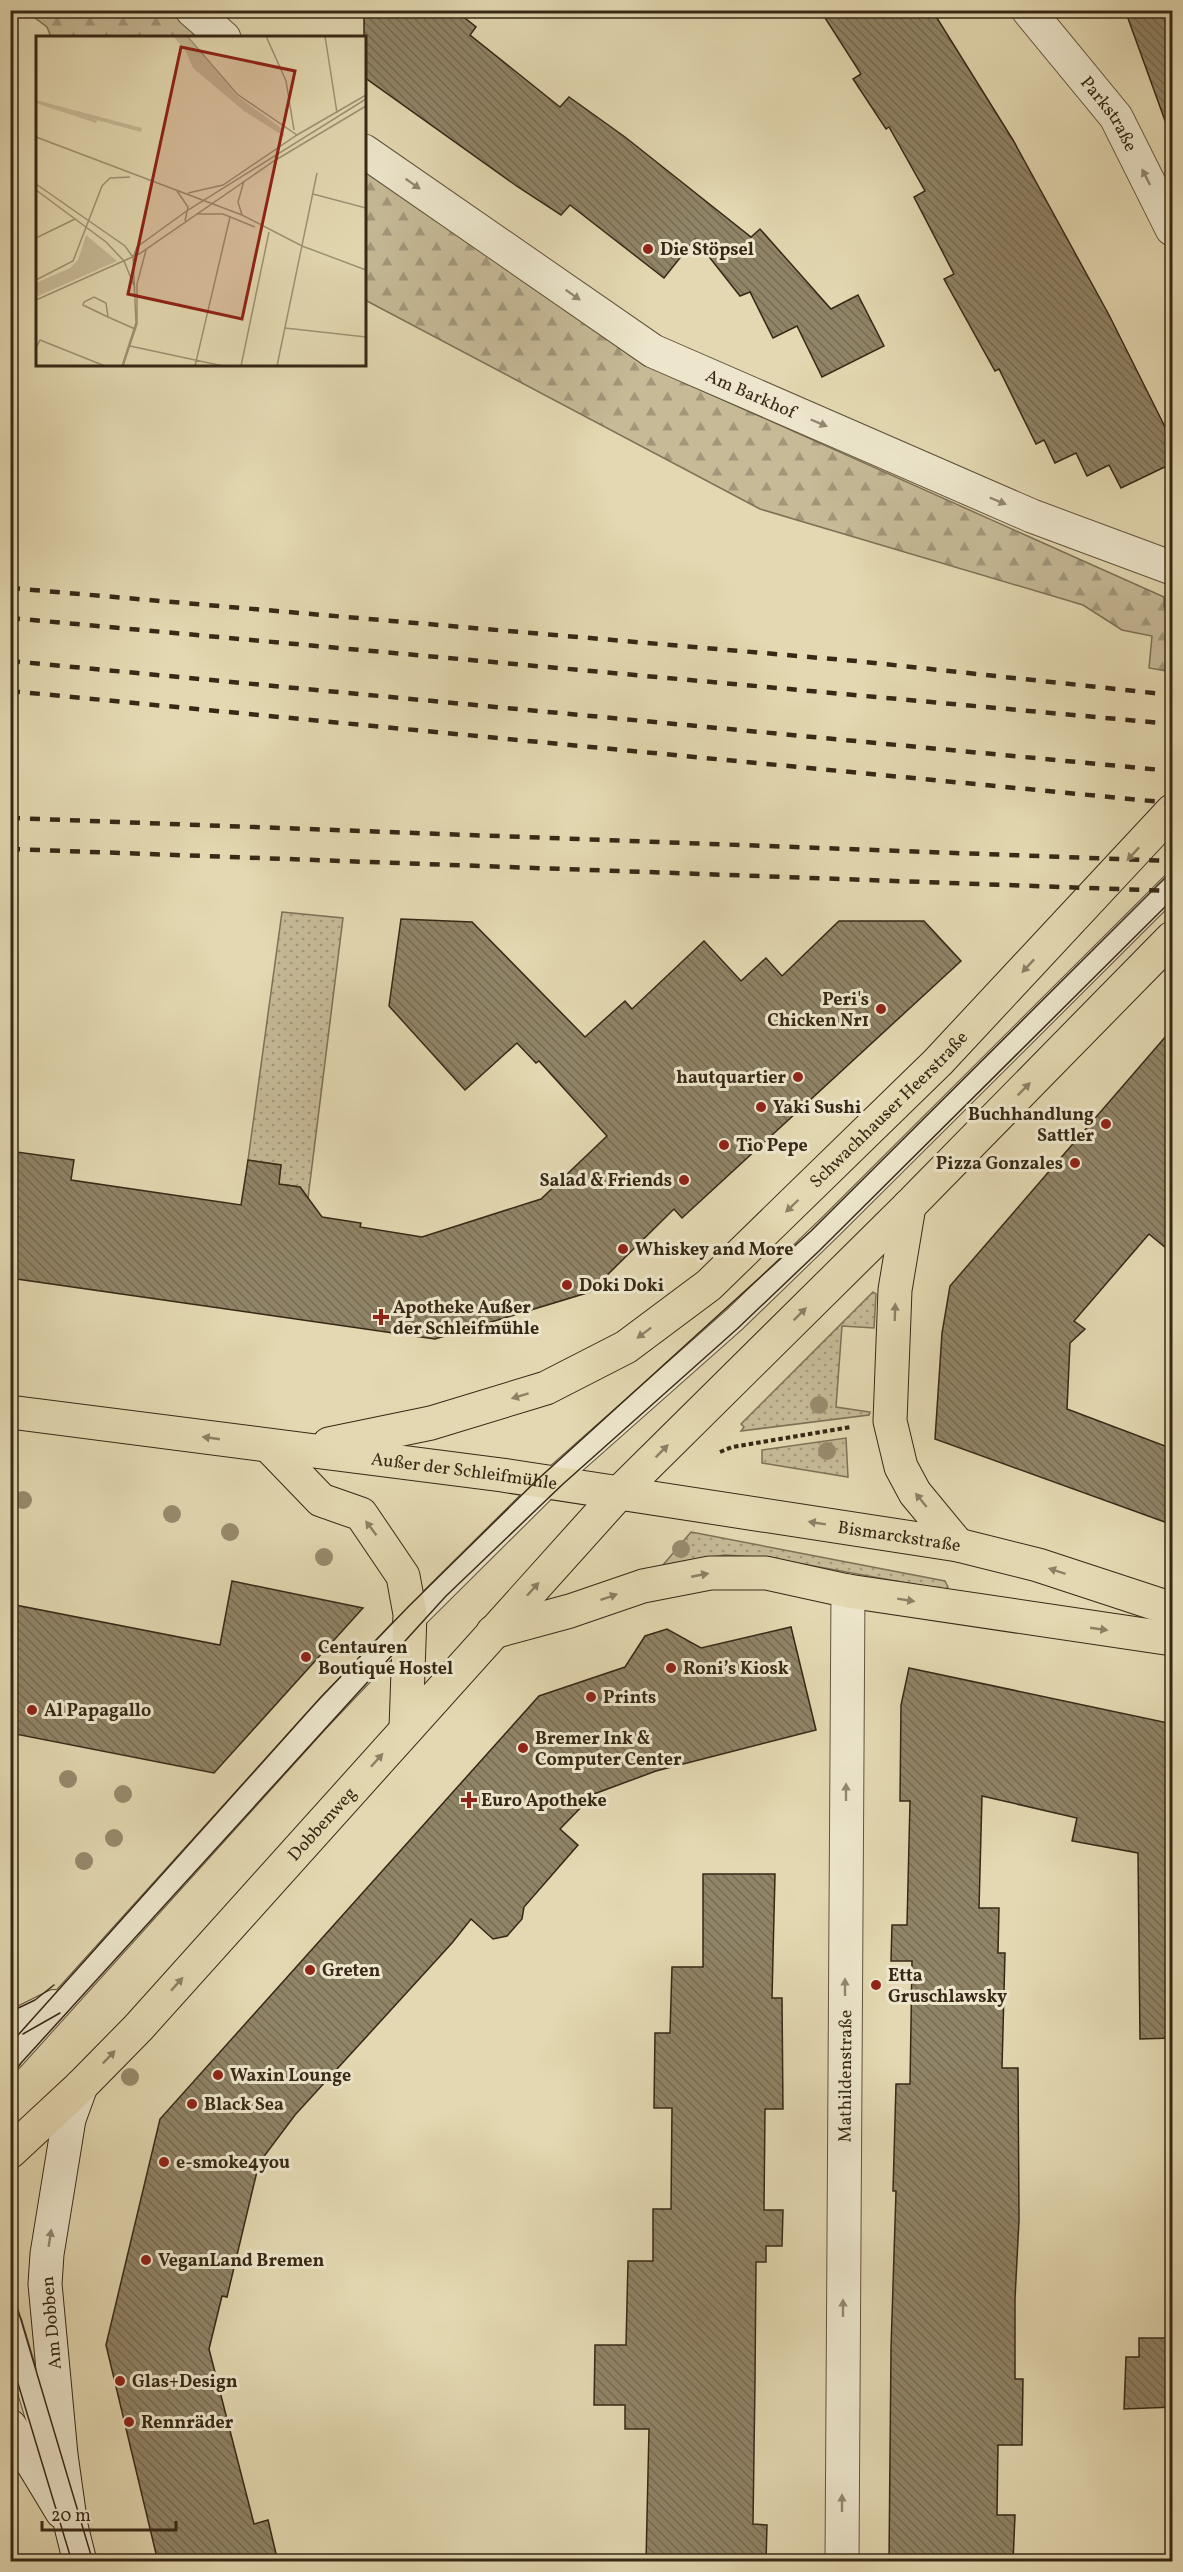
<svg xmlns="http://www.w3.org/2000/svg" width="1183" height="2572" font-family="Vollkorn,serif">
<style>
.grass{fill:url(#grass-dots);stroke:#7e7156;stroke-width:1.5}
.forest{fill:url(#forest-firs);stroke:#7e7156;stroke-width:1.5}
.building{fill:url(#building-back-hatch);stroke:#372816;stroke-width:1.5}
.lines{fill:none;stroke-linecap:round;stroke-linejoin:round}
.lane-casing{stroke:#62543d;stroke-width:26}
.street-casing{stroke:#62543d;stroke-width:35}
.secondary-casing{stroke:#372816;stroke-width:35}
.primary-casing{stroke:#372816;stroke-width:35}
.path{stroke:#372816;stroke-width:4;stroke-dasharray:4.5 3;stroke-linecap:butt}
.lane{stroke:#ede6cc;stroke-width:24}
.street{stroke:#ede6cc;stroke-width:33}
.secondary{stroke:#ede6cc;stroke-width:33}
.primary{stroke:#e3d8b1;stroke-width:33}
.tram{stroke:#372816;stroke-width:1.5}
.rail{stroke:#372816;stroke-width:4.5;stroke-dasharray:10 10;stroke-linecap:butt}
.tree{fill:#988b6d}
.oneway{fill:#928771}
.oneway2{fill:#8d8064}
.poi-dot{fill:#8f2418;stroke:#ede6cc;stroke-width:2}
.labels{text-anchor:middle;stroke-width:6;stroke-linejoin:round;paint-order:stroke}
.street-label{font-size:18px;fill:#372816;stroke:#ede6cc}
.poi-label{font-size:18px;font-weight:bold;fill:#372816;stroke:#ede6cc;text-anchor:start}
.inset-road{fill:none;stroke:#9e9273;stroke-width:1.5}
.view{fill:#8f2418;fill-opacity:0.15;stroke:#8f2418;stroke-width:3}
.inset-edge{fill:none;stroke:#372816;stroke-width:3}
</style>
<defs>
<pattern id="grass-dots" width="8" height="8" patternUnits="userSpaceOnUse" patternTransform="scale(1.5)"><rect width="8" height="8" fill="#c6ba97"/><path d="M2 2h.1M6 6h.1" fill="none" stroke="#a2977a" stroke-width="1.8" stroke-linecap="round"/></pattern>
<pattern id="forest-firs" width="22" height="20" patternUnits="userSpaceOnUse" patternTransform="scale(1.5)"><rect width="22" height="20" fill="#c6ba97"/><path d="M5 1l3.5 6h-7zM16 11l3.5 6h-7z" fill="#a2977a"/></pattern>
<pattern id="building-back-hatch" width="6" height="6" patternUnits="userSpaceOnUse" patternTransform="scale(1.5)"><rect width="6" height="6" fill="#908467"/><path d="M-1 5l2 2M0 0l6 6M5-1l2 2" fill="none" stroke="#766c54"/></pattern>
</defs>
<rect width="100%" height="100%" fill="#e3d8b1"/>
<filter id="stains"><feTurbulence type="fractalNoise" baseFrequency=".00333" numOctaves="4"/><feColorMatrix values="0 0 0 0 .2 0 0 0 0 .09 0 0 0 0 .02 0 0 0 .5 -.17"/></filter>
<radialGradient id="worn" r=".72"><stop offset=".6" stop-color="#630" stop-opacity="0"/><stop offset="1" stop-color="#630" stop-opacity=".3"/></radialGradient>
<g class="grass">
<path d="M282 912 343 918 308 1198 300 1187 287 1185 277 1195 281 1165 248 1160Z"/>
<path d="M873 1292 876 1294 874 1328 842 1326 836 1407 870 1412 869 1415 741 1431 744 1427 741 1424Z"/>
<path d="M846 1438 848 1477 762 1463V1450Z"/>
<path d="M691 1532 945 1581 948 1587 945 1590 770 1558 725 1555 663 1565Z"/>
</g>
<g class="forest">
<path d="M26 11H180L213 37H51L47 27Z"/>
<path d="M364 163 643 364 1164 597V606L1172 616V672L1149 668 1152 636 1122 630 1083 605 760 509 365 300Z"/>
</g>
<g class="building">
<path d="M364 10H455L476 27 470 35 560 107 569 97 625 137 751 237 760 229 831 309 858 295 884 346 822 377 797 326 773 338 750 292 740 296 695 239 664 278 570 205 561 215 518 187 364 77Z"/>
<path d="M820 10H932L1013 140 1109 315 1173 443V463L1121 488 1109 465 1087 476 1076 453 1055 463 1044 440 1036 444 999 369 995 371 944 279 954 274 914 197 925 191 889 127 886 129 853 79 861 74Z"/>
<path d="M1125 10H1173V128L1168 129Z"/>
<path d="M401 919 472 922 585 1037 625 1001 632 1009 704 941 741 981 766 958 782 976 839 921H924L961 961 682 1218 674 1209 590 1292 435 1339 10 1278V1151L74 1160 71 1180 241 1205 248 1160 281 1165 279 1184 300 1187 322 1217 361 1223 360 1227 422 1237 541 1199 607 1136 539 1061 536 1063 517 1043 465 1090 389 1006Z"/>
<path d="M1173 1028V1254L1149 1234 1074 1321 1085 1329 1070 1343 1067 1409 1173 1449V1525L935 1439 942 1333 950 1286Z"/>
<path d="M232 1581 363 1608 214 1773 10 1733V1604L220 1645Z"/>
<path d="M791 1627 816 1730 656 1771 594 1794 560 1829 578 1845 524 1907 522 1919 507 1936 493 1939 471 1919 452 1943 295 2115 259 2163 227 2297 222 2296 209 2349 254 2524 268 2520 278 2562H158L106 2345 160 2119 539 1696 625 1667 645 1636 667 1629 701 1648Z"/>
<path d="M909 1668 1173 1724V2038L1140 2039 1138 1853 1072 1841 1077 1818 982 1796 979 1908H999L998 1953H1005L1002 2068H1018L1019 2220 1015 2299V2379H1023L1022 2445H998L997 2515H1015L1013 2562H889L891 2349 896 2191H893L896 2084H910L912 1961H891L892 1925H907L910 1801H900L901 1705Z"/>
<path d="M703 1874H775L772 1998H782L783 2109H765L764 2210H783L782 2246H766V2262H756L755 2381 753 2524 767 2525 766 2562H646L649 2429H625V2405H594L595 2345H626L628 2261H653V2209H671L672 2108H654L655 2033H670L672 1967H703Z"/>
<path d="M1139 2338H1173V2407L1124 2409 1126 2357H1139Z"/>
</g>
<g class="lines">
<g class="lane-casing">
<g id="lane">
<path d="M10 2024 54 2002"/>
<path d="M10 2060 317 1720 410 1622 551 1482 735 1319 831 1226 1172 886"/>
<path d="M10 2324 52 2465"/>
</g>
</g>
<g class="street-casing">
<g id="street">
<path d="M192 10 224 38"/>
<path id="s1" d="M1028 10 1116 117 1172 229"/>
<path id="s2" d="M364 151 653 351 1032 516 1172 568"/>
<path id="s3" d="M842 2562 848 1591"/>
</g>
</g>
<g class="secondary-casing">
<g id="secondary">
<path d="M10 2426 62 2512"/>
<path d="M80 2562 71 2526 61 2455 45 2284 47 2254 69 2119 81 2086"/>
</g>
</g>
<g class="primary-casing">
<g id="primary">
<path d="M909 1206 895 1290 890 1421 901 1467 915 1493 958 1545"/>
<path id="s4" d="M10 1412 502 1475 958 1545 1038 1565 1172 1609"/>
<path id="s5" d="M329 1444 431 1423 546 1388 626 1347 709 1285 938 1062 1172 811"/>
<path d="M269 1446 321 1500 361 1514 403 1576 410 1614 406 1728"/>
<path d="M493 1632 570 1611 643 1586 710 1573H766L848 1591 1172 1639"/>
<path id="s6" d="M10 2152 81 2086 138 2028 620 1492 909 1206 1172 938"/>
</g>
</g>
<path class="path" d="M720 1452 732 1447 851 1427"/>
<use href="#lane" class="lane"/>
<use href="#street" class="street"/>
<use href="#secondary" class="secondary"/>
<use href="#primary" class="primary"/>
<g class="tram">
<path d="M10 2012 35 2000 54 1985"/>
<path d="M23 2034 60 2013"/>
<path d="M10 2044 321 1697 409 1606 537 1480 811 1231 1172 871"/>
<path d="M10 2079 21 2063 446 1596 563 1484 737 1329 819 1251 1172 900"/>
<path d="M10 2283 93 2562"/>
<path d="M10 2357 72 2562"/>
</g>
<g class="rail">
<path d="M10 588 856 661 1172 695"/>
<path d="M10 618 1172 724"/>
<path d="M10 661 1172 771"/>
<path d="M10 691 1172 803"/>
<path d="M10 818 1172 861"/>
<path d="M10 849 1172 891"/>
</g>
</g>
<g class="tree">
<circle cx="819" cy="1405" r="9"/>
<circle cx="827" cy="1451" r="9"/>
<circle cx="23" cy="1500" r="9"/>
<circle cx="172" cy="1514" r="9"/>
<circle cx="230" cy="1532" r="9"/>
<circle cx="681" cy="1549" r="9"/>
<circle cx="324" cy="1557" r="9"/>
<circle cx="68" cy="1779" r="9"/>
<circle cx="123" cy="1794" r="9"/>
<circle cx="114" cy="1838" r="9"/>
<circle cx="84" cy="1861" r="9"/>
<circle cx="130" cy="2077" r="9"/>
</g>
<defs><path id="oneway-solid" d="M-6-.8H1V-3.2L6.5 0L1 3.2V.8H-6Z" transform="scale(1.5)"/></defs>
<g class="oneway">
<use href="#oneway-solid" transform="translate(1146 177) rotate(-117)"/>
<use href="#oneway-solid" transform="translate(413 184) rotate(35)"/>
<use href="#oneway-solid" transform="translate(573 295) rotate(35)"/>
<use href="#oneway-solid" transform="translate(819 423) rotate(23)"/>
<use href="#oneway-solid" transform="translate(998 501) rotate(23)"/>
<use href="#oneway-solid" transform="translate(846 1792) rotate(-90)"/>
<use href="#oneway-solid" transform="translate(845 1987) rotate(-90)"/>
<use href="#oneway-solid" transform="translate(50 2238) rotate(-81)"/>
<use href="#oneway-solid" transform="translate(843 2308) rotate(-90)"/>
<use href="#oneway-solid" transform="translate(842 2503) rotate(-90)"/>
</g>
<g class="oneway2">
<use href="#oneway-solid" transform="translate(1133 854) rotate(133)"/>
<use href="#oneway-solid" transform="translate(1028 966) rotate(133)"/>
<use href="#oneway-solid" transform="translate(1024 1089) rotate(-45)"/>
<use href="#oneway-solid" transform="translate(792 1206) rotate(136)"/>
<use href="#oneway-solid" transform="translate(895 1312) rotate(-88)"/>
<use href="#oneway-solid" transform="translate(800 1314) rotate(-45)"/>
<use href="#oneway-solid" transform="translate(644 1333) rotate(143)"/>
<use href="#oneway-solid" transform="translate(520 1396) rotate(163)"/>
<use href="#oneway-solid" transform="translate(211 1438) rotate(-172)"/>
<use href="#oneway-solid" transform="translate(662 1451) rotate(-45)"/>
<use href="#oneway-solid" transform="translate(921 1500) rotate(-129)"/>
<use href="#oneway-solid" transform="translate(817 1523) rotate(-171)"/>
<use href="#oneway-solid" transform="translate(371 1528) rotate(-127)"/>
<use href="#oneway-solid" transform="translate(1057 1571) rotate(-162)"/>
<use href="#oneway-solid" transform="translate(700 1575) rotate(-11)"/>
<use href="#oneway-solid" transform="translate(533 1589) rotate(-48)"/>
<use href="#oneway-solid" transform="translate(609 1597) rotate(-19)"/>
<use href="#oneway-solid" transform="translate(906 1600) rotate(9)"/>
<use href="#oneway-solid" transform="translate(1099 1629) rotate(8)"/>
<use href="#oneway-solid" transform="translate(377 1760) rotate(-48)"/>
<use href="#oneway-solid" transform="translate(177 1984) rotate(-48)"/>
<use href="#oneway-solid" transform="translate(109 2057) rotate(-46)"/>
</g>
<g class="poi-dot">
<circle cx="648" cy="249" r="6"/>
<circle cx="881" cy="1009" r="6"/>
<circle cx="798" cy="1077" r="6"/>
<circle cx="761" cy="1107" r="6"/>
<circle cx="1106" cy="1124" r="6"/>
<circle cx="724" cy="1145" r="6"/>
<circle cx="1075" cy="1163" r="6"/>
<circle cx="684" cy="1180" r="6"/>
<circle cx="623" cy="1249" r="6"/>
<circle cx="567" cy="1285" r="6"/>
<path d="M378 1308h6v6h6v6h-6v6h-6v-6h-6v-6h6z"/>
<circle cx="306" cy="1657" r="6"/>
<circle cx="671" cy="1668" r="6"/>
<circle cx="591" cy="1697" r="6"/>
<circle cx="32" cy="1710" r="6"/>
<circle cx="523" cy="1748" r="6"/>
<path d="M466 1791h6v6h6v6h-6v6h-6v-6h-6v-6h6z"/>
<circle cx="310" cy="1970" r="6"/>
<circle cx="876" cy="1985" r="6"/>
<circle cx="218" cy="2075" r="6"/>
<circle cx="192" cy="2104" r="6"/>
<circle cx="164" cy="2162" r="6"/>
<circle cx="146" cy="2260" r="6"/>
<circle cx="120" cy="2381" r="6"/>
<circle cx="129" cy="2422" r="6"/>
</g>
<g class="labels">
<g class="street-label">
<text dy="6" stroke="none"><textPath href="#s1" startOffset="132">Parkstraße</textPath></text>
<text dy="6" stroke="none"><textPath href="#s2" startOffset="458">Am Barkhof</textPath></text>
<text dy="6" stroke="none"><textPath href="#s5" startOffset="669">Schwachhauser Heerstraße</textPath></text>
<text dy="6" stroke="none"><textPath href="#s4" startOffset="458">Außer der Schleifmühle</textPath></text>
<text dy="6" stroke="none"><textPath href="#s4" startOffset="898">Bismarckstraße</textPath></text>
<text dy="6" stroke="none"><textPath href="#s6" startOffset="453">Dobbenweg</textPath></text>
<text dy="6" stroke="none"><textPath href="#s3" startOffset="486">Mathildenstraße</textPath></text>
<text transform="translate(51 2323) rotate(-95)" y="6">Am Dobben</text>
</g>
<g class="poi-label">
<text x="660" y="255">Die Stöpsel</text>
<text x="869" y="1005" text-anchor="end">Peri's<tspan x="869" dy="21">Chicken Nr1</tspan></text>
<text x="786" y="1083" text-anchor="end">hautquartier</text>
<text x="773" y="1113">Yaki Sushi</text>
<text x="1094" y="1120" text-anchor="end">Buchhandlung<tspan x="1094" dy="21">Sattler</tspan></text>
<text x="736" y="1151">Tio Pepe</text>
<text x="1063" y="1169" text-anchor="end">Pizza Gonzales</text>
<text x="672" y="1186" text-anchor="end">Salad &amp; Friends</text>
<text x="635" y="1255">Whiskey and More</text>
<text x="579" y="1291">Doki Doki</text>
<text x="393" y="1313">Apotheke Außer<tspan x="393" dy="21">der Schleifmühle</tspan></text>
<text x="318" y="1653">Centauren<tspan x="318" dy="21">Boutique Hostel</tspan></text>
<text x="683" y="1674">Roniʼs Kiosk</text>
<text x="603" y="1703">Prints</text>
<text x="44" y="1716">Al Papagallo</text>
<text x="535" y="1744">Bremer Ink &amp;<tspan x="535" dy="21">Computer Center</tspan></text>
<text x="481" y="1806">Euro Apotheke</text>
<text x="322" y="1976">Greten</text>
<text x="888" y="1981">Etta<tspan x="888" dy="21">Gruschlawsky</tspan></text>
<text x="230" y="2081">Waxin Lounge</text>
<text x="204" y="2110">Black Sea</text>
<text x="176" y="2168">e-smoke4you</text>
<text x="158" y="2266">VeganLand Bremen</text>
<text x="132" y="2387">Glas+Design</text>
<text x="141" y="2428">Rennräder</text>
</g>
</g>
<g transform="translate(36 36)">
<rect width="330" height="330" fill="#e3d8b1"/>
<path d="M50 199 81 225 0 261V247L34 232 42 224Z" fill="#c6ba97"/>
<path d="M137 0H150L200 59 245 92 249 101 208 75 157 32 149 14ZM0 64 11 67 106 92 105 96 61 84 60 87 0 67Z" fill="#c6ba97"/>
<path class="inset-road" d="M151 0 201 58 261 99M230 0 250 45 258 94M289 0 301 77M0 101 206 179 266 210 330 234M0 148 89 210 99 224M0 154 70 206 88 225M141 155 152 171 149 185M152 157 187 149 261 99 330 59M277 158 330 172M162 178H187L219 191M206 179 202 166 208 145M0 202 39 183M88 225 99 252M0 244 37 225 66 150 74 142 94 141M0 264 103 218 238 125 330 70M72 281 70 267 58 261 48 266 47 269 72 281 99 293 100 294M249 292 330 301M94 310 187 330M0 312 4 304 69 330M86 330 100 287 97 221 101 211 152 174 330 63M87 330 101 288V248L110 214M159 330 194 181M205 330 233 196M241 330 281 137"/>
<path class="view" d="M145 11 259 35 206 283 92 258Z"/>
<rect width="330" height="330" class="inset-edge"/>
</g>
<rect width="1183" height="2572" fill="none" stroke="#e3d8b1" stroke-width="36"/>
<rect x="12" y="12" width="1159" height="2548" fill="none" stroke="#372816" stroke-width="3"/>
<rect x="18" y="18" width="1147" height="2536" fill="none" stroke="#372816" stroke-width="1.5"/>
<path d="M42 2521v9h134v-9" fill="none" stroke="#372816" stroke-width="3"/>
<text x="51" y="2521" font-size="18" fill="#372816" stroke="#ede6cc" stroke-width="4.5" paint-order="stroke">20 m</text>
<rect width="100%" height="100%" filter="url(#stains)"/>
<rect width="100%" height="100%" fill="url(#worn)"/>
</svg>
